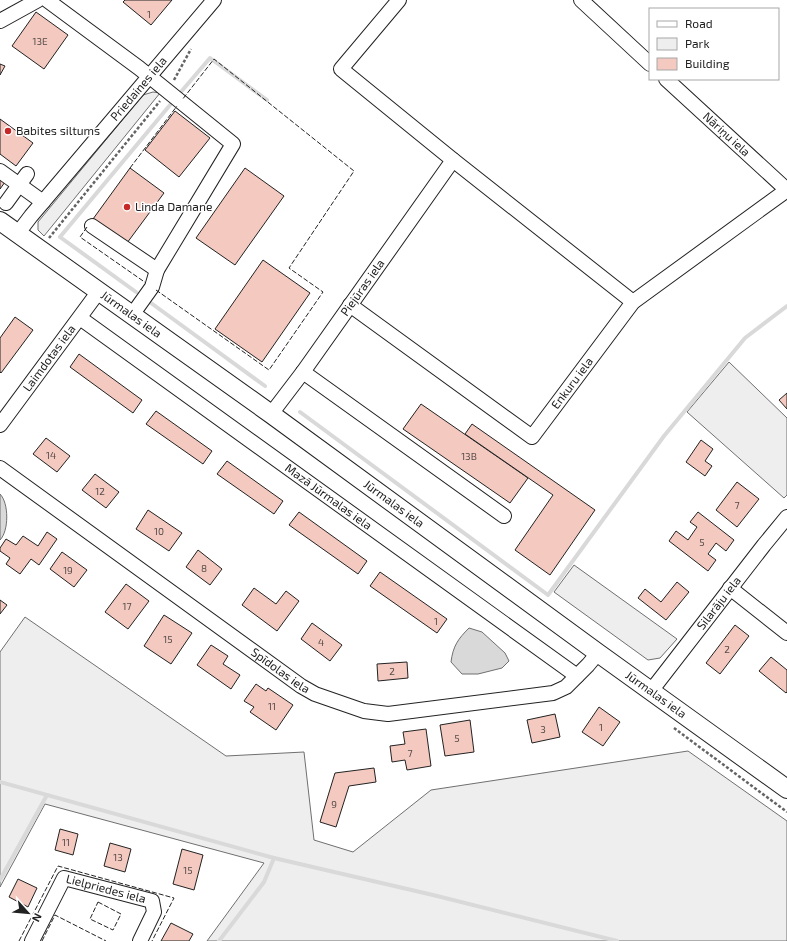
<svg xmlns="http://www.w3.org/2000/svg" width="787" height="941" font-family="'Exo 2',sans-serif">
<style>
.green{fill:#eee;stroke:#6f6f6f}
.water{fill:#d9d9d9;stroke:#6f6f6f}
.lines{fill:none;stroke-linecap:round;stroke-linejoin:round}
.stream{stroke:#d9d9d9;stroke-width:4}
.building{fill:#f3c9c0;stroke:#222}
.minor-casing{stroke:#222;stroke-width:16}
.major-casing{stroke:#222;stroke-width:20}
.path{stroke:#646464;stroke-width:2.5;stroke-dasharray:3 2;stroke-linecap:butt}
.minor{stroke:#fff;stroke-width:14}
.major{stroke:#fff;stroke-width:18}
.fence{stroke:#222;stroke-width:1;stroke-dasharray:5 2;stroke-linecap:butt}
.poi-dot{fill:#c62828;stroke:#fff;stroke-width:1.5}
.labels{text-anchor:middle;stroke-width:3;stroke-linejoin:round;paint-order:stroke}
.number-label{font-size:10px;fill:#564c4a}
.street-label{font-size:12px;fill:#222;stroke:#fff}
.poi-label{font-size:12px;fill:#222;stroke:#fff;text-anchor:start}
</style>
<rect width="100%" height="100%" fill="#fff"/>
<g class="green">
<path d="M153 92 160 93 44 236 38 230V222L143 95Z"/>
<path d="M729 362 787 418V495L784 498 687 412Z"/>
<path d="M574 565 677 639 660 658 648 660 554 592Z"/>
<path d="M25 617 226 756 304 752 314 840 353 852 431 790 688 751 787 821V941H207L264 863 45 804 0 887V652Z"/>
</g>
<g class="water">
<path d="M0 494C9 503 9 531 0 540Z"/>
<path d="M469 628 482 632 505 653 509 661 502 668 478 674H462L451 662C453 646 458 639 469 628Z"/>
</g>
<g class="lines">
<g class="stream">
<path d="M180 93 210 58 267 100"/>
<path d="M136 292 60 237 170 105"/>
<path d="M151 303 265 386"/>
<path d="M300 412 548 595 664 436 745 338 787 306"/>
<path d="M0 782 274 858 433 895 617 941"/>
<path d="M0 880 47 795"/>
<path d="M219 941 264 882 274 858"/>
</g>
</g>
<g class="building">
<path d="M125 0H172L151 25 123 2Z"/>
<path d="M36 12 68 35 44 69 12 46Z"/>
<path d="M0 64 5 66 0 75Z"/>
<path d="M175 111 210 138 179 177 145 150Z"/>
<path d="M0 119 33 143 16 166 0 154Z"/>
<path d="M130 168 164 193 127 243 93 219Z"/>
<path d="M245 168 284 196 235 265 196 238Z"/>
<path d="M0 178 5 182 0 189Z"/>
<path d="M263 260 310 293 262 362 215 329Z"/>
<path d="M15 317 33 330 1 373 0 372V338Z"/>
<path d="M79 354 142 400 133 413 70 367Z"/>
<path d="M787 393V409L779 400Z"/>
<path d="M421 404 528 478 510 503 403 429Z"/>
<path d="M156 411 212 451 203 464 146 424Z"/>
<path d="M472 424 595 510 550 575 515 550 553 495 465 434Z"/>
<path d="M46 438 70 456 57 472 33 454Z"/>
<path d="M701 440 713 449 705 461 712 466 705 476 686 462Z"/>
<path d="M227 461 283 501 274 514 217 474Z"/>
<path d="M95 474 119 492 106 508 82 490Z"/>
<path d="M737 482 759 499 737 527 716 510Z"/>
<path d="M148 510 182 533 169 551 136 529Z"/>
<path d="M299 512 367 561 358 574 289 525Z"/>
<path d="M698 512 734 540 726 551 716 543 708 554 716 560 708 571 669 541 676 531 688 540 697 527 690 522Z"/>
<path d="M47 532 57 539 39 565 31 559 20 574 6 564 10 558 0 551V548L6 539 16 545 23 536 38 546Z"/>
<path d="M198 550 222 569 210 585 186 567Z"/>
<path d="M62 552 87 570 74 587 50 569Z"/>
<path d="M380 572 447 619 437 633 370 586Z"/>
<path d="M677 582 689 592 666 620 638 598 645 589 661 602Z"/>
<path d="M126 584 149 601 128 629 105 612Z"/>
<path d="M254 588 276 604 286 591 299 601 277 631 242 605Z"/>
<path d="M0 600 7 605 0 614Z"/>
<path d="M164 615 192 633 171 664 144 646Z"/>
<path d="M312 623 342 645 330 661 301 639Z"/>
<path d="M735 625 749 636 720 674 706 663Z"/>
<path d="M211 645 228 656 223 664 240 675 231 689 197 665Z"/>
<path d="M771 657 787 670V692L786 693 759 671Z"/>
<path d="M407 662 408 678 378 681 377 664Z"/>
<path d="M256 684 266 691 268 688 293 705 276 730 250 712 254 707 244 701Z"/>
<path d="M599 707 620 722 603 746 582 732Z"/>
<path d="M555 714 560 737 532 743 527 720Z"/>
<path d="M470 720 474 752 445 756 440 725Z"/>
<path d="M426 729 431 766 407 770 405 760 392 762 390 746 405 744 403 732Z"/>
<path d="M374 768 376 782 349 786 336 827 320 822 335 773Z"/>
<path d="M60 829 78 834 73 855 55 850Z"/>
<path d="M110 843 131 849 125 872 104 866Z"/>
<path d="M182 849 203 855 194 890 173 884Z"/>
<path d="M18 879 37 888 28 907 9 897Z"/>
<path d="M171 923 193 934 189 941H161Z"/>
</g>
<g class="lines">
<g class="minor-casing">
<g id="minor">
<path d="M47 0 139 68 233 144 157 270 152 287 132 315"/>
<path d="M399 0 341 69 453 160 633 302"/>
<path d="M581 0 650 64"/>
<path d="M0 21 38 0"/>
<path id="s1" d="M666 79 787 190"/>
<path d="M0 171 43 202"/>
<path d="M6 203 27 174"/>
<path d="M92 226 157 270"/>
<path id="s2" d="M18 233 31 216 214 0"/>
<path id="s3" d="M350 305 532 437 633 302 787 190"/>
<path id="s4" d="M80 318 577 676"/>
<path d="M303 372 504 516"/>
<path id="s5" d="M271 414 303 372 453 160"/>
<path id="s6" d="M0 425 99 291"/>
<path id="s7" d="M0 468 301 686 315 694 364 711 388 714 553 693 566 687 588 665 598 653"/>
<path d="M730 588 787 633"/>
<path id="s8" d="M651 691 764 545 787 517"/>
<path id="s9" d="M32 941 64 878 152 901 154 912 140 941"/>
</g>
</g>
<g class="major-casing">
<g id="major">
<path id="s10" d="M0 221 271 414 598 653 787 789"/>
</g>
</g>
<g class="path">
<path d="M174 80 191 49"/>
<path d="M49 238 160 101"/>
<path d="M674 728 787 812"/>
</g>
<use href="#minor" class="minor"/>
<use href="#major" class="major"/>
<g class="fence">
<path d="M130 168 177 106"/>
<path d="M87 227 80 237 146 283"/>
<path d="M156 290 269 370 323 292 289 268 354 171 214 59 182 100"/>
<path d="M98 902 121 914 113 930 90 919Z"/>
<path d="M19 941 58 866 174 898 152 941"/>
<path d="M42 941 55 915 106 941"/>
</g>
</g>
<g class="poi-dot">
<circle cx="8" cy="131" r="4"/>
<circle cx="127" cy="207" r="4"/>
</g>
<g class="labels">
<g class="number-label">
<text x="149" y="18">1</text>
<text x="40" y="45">13E</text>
<text x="51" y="459">14</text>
<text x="469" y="460">13B</text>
<text x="100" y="495">12</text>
<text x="737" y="509">7</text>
<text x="159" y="535">10</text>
<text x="702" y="546">5</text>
<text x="204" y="572">8</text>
<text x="68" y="574">19</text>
<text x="127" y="610">17</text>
<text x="436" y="625">1</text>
<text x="168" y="643">15</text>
<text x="321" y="646">4</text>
<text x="727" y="653">2</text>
<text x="392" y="675">2</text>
<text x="272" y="710">11</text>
<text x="601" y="731">1</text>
<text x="543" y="733">3</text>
<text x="457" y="742">5</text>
<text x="410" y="757">7</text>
<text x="334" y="808">9</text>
<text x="66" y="846">11</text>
<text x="118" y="861">13</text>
<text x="188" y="874">15</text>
</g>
<g class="street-label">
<text dy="4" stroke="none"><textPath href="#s2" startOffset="188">Priedaines iela</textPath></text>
<text dy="4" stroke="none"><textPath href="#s1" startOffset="82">Nāriņu iela</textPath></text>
<text dy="4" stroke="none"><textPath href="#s5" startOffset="156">Piejūras iela</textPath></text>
<text dy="4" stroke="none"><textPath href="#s10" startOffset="161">Jūrmalas iela</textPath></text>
<text dy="4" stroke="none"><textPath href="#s6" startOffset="83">Laimdotas iela</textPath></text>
<text dy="4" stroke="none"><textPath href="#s3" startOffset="292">Enkuru iela</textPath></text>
<text dy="4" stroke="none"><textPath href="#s4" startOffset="306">Mazā Jūrmalas iela</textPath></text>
<text dy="4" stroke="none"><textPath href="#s10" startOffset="485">Jūrmalas iela</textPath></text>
<text dy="4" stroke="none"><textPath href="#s8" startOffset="111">Silarāju iela</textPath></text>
<text dy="4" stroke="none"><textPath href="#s7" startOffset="346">Spīdolas iela</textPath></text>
<text dy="4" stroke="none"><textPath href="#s10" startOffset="809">Jūrmalas iela</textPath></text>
<text dy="4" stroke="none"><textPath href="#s9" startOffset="114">Lielpriedes iela</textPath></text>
</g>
<g class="poi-label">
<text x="16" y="135">Babites siltums</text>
<text x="135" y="211">Linda Damane</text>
</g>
</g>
<rect x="649" y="8" width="130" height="72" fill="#ffffff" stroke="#a7a7a7"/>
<rect x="657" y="21" width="20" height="6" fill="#ffffff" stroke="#a7a7a7"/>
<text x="685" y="28" font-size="12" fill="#222222">Road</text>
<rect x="657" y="38" width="20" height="12" fill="#eeeeee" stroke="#a7a7a7"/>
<text x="685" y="48" font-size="12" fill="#222222">Park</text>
<rect x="657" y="58" width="20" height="12" fill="#f3c9c0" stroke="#a7a7a7"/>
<text x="685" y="68" font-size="12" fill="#222222">Building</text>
<g transform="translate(28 913) rotate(117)" stroke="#ffffff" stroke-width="3" paint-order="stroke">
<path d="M0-3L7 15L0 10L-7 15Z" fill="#222222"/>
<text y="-6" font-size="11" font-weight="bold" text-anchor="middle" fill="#222222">N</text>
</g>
</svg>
